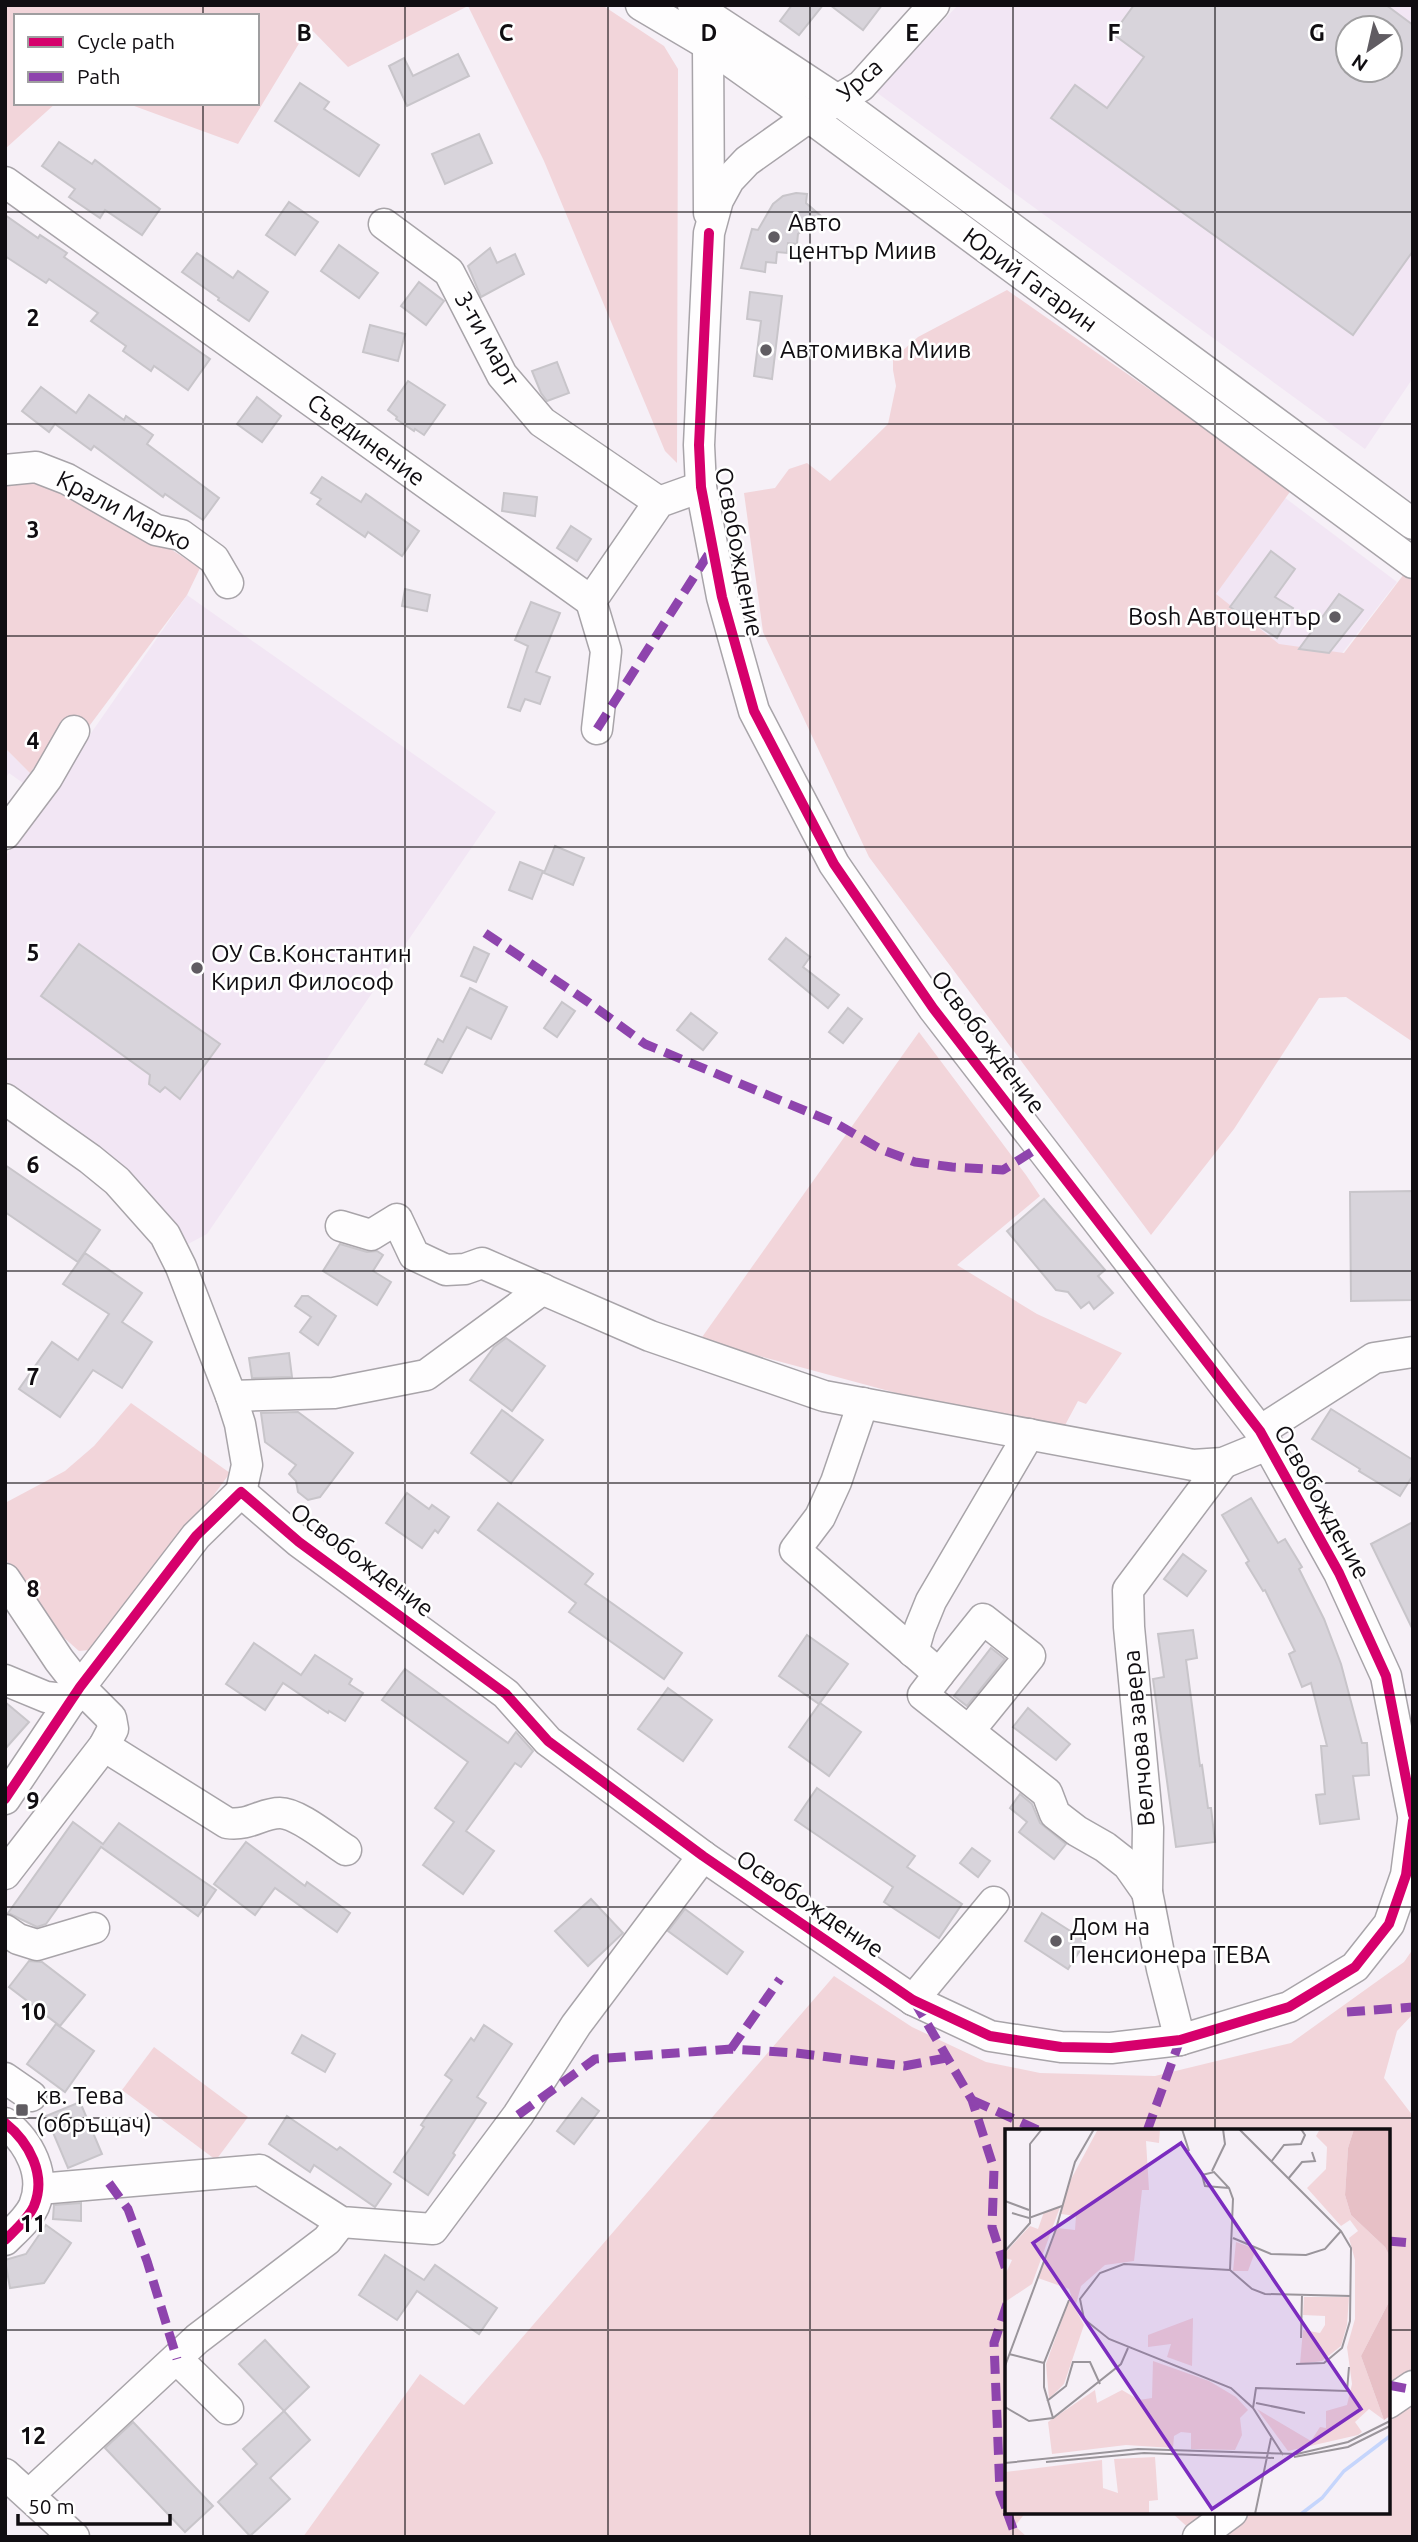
<svg xmlns="http://www.w3.org/2000/svg" width="1418" height="2542" font-family="Ubuntu,sans-serif">
<style>
.built{fill:#f2e6f4;fill-rule:evenodd}
.green{fill:#f2d5da}
.building{fill:#d8d4db;stroke:#c8c5ca;stroke-width:2;fill-rule:evenodd}
.lines{fill:none;stroke-linecap:round;stroke-linejoin:round}
.minor-casing{stroke:#a8a4a9;stroke-width:33}
.minor{stroke:#fefdfe;stroke-width:30}
.quiet{stroke:#8e44ad;stroke-width:9;stroke-dasharray:18 9;stroke-linecap:butt}
.cycleway-casing{stroke:#fff;stroke-width:15}
.cycleway{stroke:#d6006c;stroke-width:10}
.grid{fill:none;stroke:#100d11;stroke-width:2;stroke-opacity:0.55}
.poi-dot{fill:#605c62;stroke:#fff;stroke-width:2.5}
.labels{text-anchor:middle;stroke-width:5;stroke-linejoin:round;paint-order:stroke}
.street-label{font-size:24px;fill:#100d11;stroke:#fff}
.poi-label{font-size:24px;fill:#100d11;stroke:#fff;text-anchor:start}
.inset-river{fill:none;stroke:#c5d5fc;stroke-width:3.5}
.inset-road{fill:none;stroke:#9a959b;stroke-width:2}
.view{fill:#7b2cbf;fill-opacity:0.15;stroke:#7b2cbf;stroke-width:3.5}
.inset-edge{fill:none;stroke:#100d11;stroke-width:3.5}
.grid-label{font-size:23px;text-anchor:middle;font-weight:bold;fill:#100d11;stroke:#fff;stroke-width:5;stroke-linejoin:round;paint-order:stroke}
</style>
<rect width="100%" height="100%" fill="#f6f0f7"/>
<g class="built">
<path d="M958 5H1413V378L1365 449 876 92ZM1348 28H1390V70H1348Z"/>
<path d="M1284 497 1397 582 1336 661 1271 652 1208 602Z"/>
<path d="M187 595 496 812 207 1234 188 1244 163 1209 132 1175 60 1118 5 1080V857Z"/>
<path d="M5 748 30 773 23 783 9 773 5 779Z"/>
</g>
<g class="green">
<path d="M5 5H602L664 46 678 69 677 463 665 451 544 161 468 6 348 67 309 27 238 144 126 103H257V16H16V103H56L5 149Z"/>
<path d="M1007 290 1292 489 1216 594 1279 644 1344 653 1404 574 1413 580V1042L1346 997 1319 998 1234 1129 1151 1235 869 857 763 632 744 493 775 488 789 469 807 463 830 481 888 424 896 386 893 370V359L918 337Z"/>
<path d="M5 479C61 482 153 537 200 568L187 595 87 729 69 720 30 773 5 748Z"/>
<path d="M919 1032 1026 1175 1040 1196 957 1265 1037 1314 1122 1353 1086 1404 1078 1401 1064 1427 926 1401 700 1340Z"/>
<path d="M131 1403 230 1473 100 1649 79 1651 53 1628 5 1558V1503L65 1471 94 1446Z"/>
<path d="M1413 1949V2014L1397 2031 1384 2078 1413 2116V2375L1388 2392V2131H1007V2512H1026L1015 2526 1027 2537H303L420 2374 464 2405 834 1976 912 2027 986 2062 1040 2073 1155 2076 1291 2043 1404 1962Z"/>
<path d="M154 2047 248 2117 216 2160 122 2090Z"/>
<path d="M1413 2398V2537H1217L1252 2512H1388V2416Z"/>
<path d="M1171 2512H1217L1193 2532Z"/>
</g>
<g class="building">
<path d="M792 5H823L799 35 780 21Z"/>
<path d="M830 5H882L863 30Z"/>
<path d="M1134 5H1386L1413 25V251L1353 335 1051 118 1075 85 1107 108 1144 57 1113 34ZM1348 28H1390V70H1348Z"/>
<path d="M458 54 469 76 407 106 389 66 404 58 413 76Z"/>
<path d="M300 83 329 102 324 109 379 145 359 176 275 121Z"/>
<path d="M479 134 492 163 445 184 432 154Z"/>
<path d="M59 142 92 164 95 160 160 209 142 235 105 210 100 218 69 197 75 189 42 166Z"/>
<path d="M796 193 807 194 806 203 821 216 798 234 797 244 788 243 787 253 777 252 776 263 766 262 765 272 741 268 752 229 758 230 773 204 783 196Z"/>
<path d="M289 202 318 222 295 255 266 235Z"/>
<path d="M5 215 38 238 40 235 67 253 64 257 210 359 188 390 154 366 151 371 123 351 126 346 91 321 98 313 49 279 46 283 5 256Z"/>
<path d="M339 245 378 273 359 298 321 271Z"/>
<path d="M490 248 497 263 515 254 524 274 481 297 468 266Z"/>
<path d="M197 253 233 278 238 271 268 292 249 321 218 300 219 298 182 272Z"/>
<path d="M419 282 444 301 426 325 401 306Z"/>
<path d="M750 292 782 296 772 379 754 376 761 321 747 319Z"/>
<path d="M370 325 405 334 398 361 363 352Z"/>
<path d="M557 362 569 393 547 401 541 393 532 371Z"/>
<path d="M408 381 445 405 424 435 415 429 414 431 396 419 397 417 388 410Z"/>
<path d="M41 387 76 413 89 395 124 420 126 416 153 435 147 444 219 498 203 520 165 494 163 497 94 446 91 450 55 424 49 432 22 411Z"/>
<path d="M257 397 281 416 262 442 237 424Z"/>
<path d="M322 477 361 502 366 494 419 531 402 556 368 532 365 537 317 504 321 499 311 493Z"/>
<path d="M504 493 537 497 535 516 502 511Z"/>
<path d="M571 526 591 539 577 561 557 548Z"/>
<path d="M1271 551 1295 569 1275 597 1293 608 1277 638 1230 607Z"/>
<path d="M405 589 430 595 427 611 402 606Z"/>
<path d="M1339 594 1363 610 1329 653 1299 649Z"/>
<path d="M531 602 560 613 536 672 550 677 540 704 525 699 520 711 508 707 528 646 515 640Z"/>
<path d="M555 846 584 858 573 885 544 873Z"/>
<path d="M520 862 543 871 532 899 509 890Z"/>
<path d="M786 938 810 957 803 967 839 995 828 1008 769 959Z"/>
<path d="M79 944 220 1044 180 1099 165 1087 160 1092 149 1084 150 1075 41 996Z"/>
<path d="M474 947 489 954 476 982 461 976Z"/>
<path d="M470 988 507 1007 491 1039 467 1027 442 1073 425 1064 438 1039 443 1042Z"/>
<path d="M562 1002 575 1011 557 1037 544 1028Z"/>
<path d="M848 1008 862 1019 843 1043 829 1032Z"/>
<path d="M691 1013 717 1033 703 1050 677 1030Z"/>
<path d="M5 1165 100 1230 78 1262 5 1212Z"/>
<path d="M1413 1191V1300L1351 1301 1350 1192Z"/>
<path d="M1044 1199 1105 1270 1098 1276 1113 1293 1094 1309 1089 1302 1081 1308 1068 1292 1056 1290 1007 1231Z"/>
<path d="M340 1244 367 1252 377 1251 383 1255 373 1271 391 1282 377 1305 323 1271Z"/>
<path d="M85 1253 142 1293 122 1322 152 1342 122 1388 93 1370 60 1417 19 1389 52 1342 78 1360 109 1314 63 1284Z"/>
<path d="M302 1296H308L336 1316 318 1345 300 1332 311 1317 295 1306Z"/>
<path d="M506 1338 545 1366 512 1411 470 1380 494 1347Z"/>
<path d="M289 1353 292 1377 252 1378 249 1358Z"/>
<path d="M1331 1409 1413 1460V1475L1400 1496 1359 1471 1360 1469 1312 1439Z"/>
<path d="M502 1410 543 1440 511 1483 471 1453Z"/>
<path d="M298 1412 353 1453 320 1497 308 1500 298 1492 296 1481 289 1474 296 1465 265 1442 261 1413Z"/>
<path d="M407 1493 429 1509 432 1505 449 1517 438 1533 435 1530 422 1548 386 1523Z"/>
<path d="M1251 1498 1278 1543 1285 1539 1302 1567 1299 1569 1324 1619 1341 1664 1362 1743H1367L1369 1775 1353 1776 1359 1819 1320 1824 1316 1795 1325 1794 1321 1746H1327L1311 1683 1302 1687 1289 1654 1295 1651 1265 1590 1263 1591 1246 1563 1249 1561 1222 1515Z"/>
<path d="M498 1503 593 1574 585 1584 682 1653 664 1679 569 1612 576 1603 478 1530Z"/>
<path d="M1413 1522V1630L1371 1544Z"/>
<path d="M1183 1554 1206 1571 1187 1596 1164 1579Z"/>
<path d="M1193 1630 1197 1658 1186 1660 1200 1766 1202 1765 1208 1808H1211L1215 1842 1176 1847 1153 1679 1164 1677 1158 1634Z"/>
<path d="M807 1635 848 1664 819 1704 779 1676Z"/>
<path d="M254 1643 301 1675 315 1655 352 1679 349 1684 363 1693 345 1721 329 1711 328 1713 283 1683 265 1710 226 1684Z"/>
<path d="M991 1648 1005 1659 967 1706 954 1696Z"/>
<path d="M405 1669 508 1743 516 1732 533 1751 521 1767 515 1763 466 1831 494 1851 463 1894 423 1865 454 1822 435 1808 468 1762 382 1700Z"/>
<path d="M668 1688 712 1720 683 1761 638 1729Z"/>
<path d="M5 1702 29 1722 5 1749Z"/>
<path d="M820 1703 861 1732 829 1776 789 1747Z"/>
<path d="M1028 1708 1070 1744 1056 1760 1013 1727Z"/>
<path d="M817 1788 915 1856 907 1867 962 1904 939 1938 884 1902 893 1887 795 1820Z"/>
<path d="M1020 1794 1032 1804 1040 1823 1066 1844 1054 1859 1019 1832 1027 1822 1010 1808Z"/>
<path d="M73 1822 103 1844 119 1823 216 1890 198 1916 101 1847 46 1924 37 1927 8 1913Z"/>
<path d="M246 1842 305 1886 307 1882 350 1913 337 1932 275 1888 255 1915 214 1884Z"/>
<path d="M972 1848 990 1861 978 1877 960 1863Z"/>
<path d="M591 1899 623 1933 588 1966 555 1931Z"/>
<path d="M685 1909 743 1952 727 1974 668 1931Z"/>
<path d="M1042 1913 1086 1941 1068 1969 1025 1941Z"/>
<path d="M29 1961 42 1962 85 1995 60 2026 9 1987Z"/>
<path d="M56 2024 94 2051 65 2092 27 2064Z"/>
<path d="M484 2025 512 2044 477 2097 486 2103 453 2153 455 2155 428 2195 394 2172 424 2127 421 2125 452 2080 445 2075 471 2038 474 2041Z"/>
<path d="M302 2035 335 2054 325 2072 292 2053Z"/>
<path d="M582 2098 599 2111 574 2144 557 2131Z"/>
<path d="M80 2102 102 2154 68 2168 46 2116Z"/>
<path d="M287 2116 337 2150 340 2147 391 2184 375 2207 314 2165 310 2172 269 2144Z"/>
<path d="M81 2203V2221L53 2219 54 2205Z"/>
<path d="M46 2225 71 2243 44 2283 10 2288 5 2260 26 2254Z"/>
<path d="M385 2255 424 2280 435 2265 497 2308 479 2334 417 2291 397 2320 359 2295Z"/>
<path d="M265 2340 309 2387 284 2411 239 2364Z"/>
<path d="M284 2411 310 2440 270 2478 290 2499 250 2536 218 2502 257 2464 243 2449Z"/>
<path d="M133 2422 213 2506 185 2532 105 2448Z"/>
</g>
<g class="lines">
<g class="minor-casing">
<g id="minor">
<path d="M641 5 702 41 809 117 1413 563"/>
<path d="M693 5 839 101 1413 524"/>
<path d="M934 5 861 86 809 117 747 161 729 180 718 200 709 233 699 445 701 487 722 597 754 711 834 864 933 1008 1260 1431 1339 1573 1386 1676 1413 1815"/>
<path d="M708 45 709 213"/>
<path d="M5 182 591 601 659 502 701 487"/>
<path d="M384 224 449 272 502 375 542 422 659 502"/>
<path d="M5 470 36 467 67 479 156 530 181 535 214 559 228 583"/>
<path d="M591 601 606 651 597 729"/>
<path d="M5 834 47 778 74 731"/>
<path d="M5 1099 90 1159 117 1181 165 1235 181 1267 231 1396 240 1424 247 1465 241 1492 196 1536 80 1687 5 1799"/>
<path d="M341 1226 371 1235 397 1219 414 1255 446 1270 465 1269 482 1263 650 1336 824 1396 1193 1465 1223 1463 1267 1445"/>
<path d="M231 1396 334 1393 426 1375 543 1289"/>
<path d="M863 1403 836 1482 820 1517 795 1550 939 1674 923 1695 1047 1793 1055 1814 1077 1831 1105 1847 1128 1865 1147 1892"/>
<path d="M1260 1431 1374 1358 1413 1352"/>
<path d="M241 1492 299 1542 506 1694 548 1741 703 1856 913 2000 990 2036 1061 2047 1111 2048 1180 2040 1289 2007 1355 1967 1389 1924 1406 1875 1413 1821"/>
<path d="M5 1579 59 1660 80 1687 111 1718 113 1729 104 1746 5 1874"/>
<path d="M913 1652 920 1628 931 1601 1029 1434"/>
<path d="M939 1674 983 1619 1030 1656 969 1731"/>
<path d="M5 1680 46 1697 72 1700"/>
<path d="M104 1746 227 1823C251 1826 261 1813 280 1813 298 1813 330 1840 346 1850"/>
<path d="M5 1930 18 1939 37 1945 94 1928"/>
<path d="M913 2000 994 1902"/>
<path d="M1180 2040 1162 1969 1147 1892 1148 1828 1129 1627 1128 1590 1223 1463"/>
<path d="M5 2078 31 2096"/>
<path d="M5 2123C29 2142 47 2175 34 2206 28 2219 15 2230 5 2240"/>
<path d="M39 2189 260 2170 341 2222 433 2229 518 2115 576 2025 703 1856"/>
<path d="M177 2359 228 2409"/>
<path d="M1388 2403 1413 2386"/>
<path d="M5 2474 74 2537"/>
<path d="M29 2495 197 2339 327 2240 341 2222"/>
<path d="M1198 2537 1232 2512"/>
</g>
</g>
<use href="#minor" class="minor"/>
<g class="quiet">
<path d="M597 729 713 547"/>
<path d="M485 933 588 1002 645 1044 837 1124 880 1149 915 1162 952 1167 1003 1170 1041 1146"/>
<path d="M914 2001 972 2100 994 2169 992 2227 1007 2273"/>
<path d="M1347 2012 1413 2007"/>
<path d="M731 2049 780 1979"/>
<path d="M972 2100 1040 2131"/>
<path d="M518 2115 595 2059 731 2049 796 2053 904 2066 946 2058"/>
<path d="M1147 2131 1180 2040"/>
<path d="M109 2183 128 2209 147 2261 177 2359"/>
<path d="M1388 2241 1413 2243"/>
<path d="M1007 2304 994 2343 1000 2493 1007 2511"/>
<path d="M1388 2385 1409 2389"/>
<path d="M1007 2512 1016 2537"/>
</g>
<g class="cycleway-casing">
<g id="cycleway">
<path d="M709 233 699 445 701 487 722 597 754 711 834 864 933 1008 1260 1431 1339 1573 1386 1676 1413 1815"/>
<path d="M5 1799 80 1687 196 1536 241 1492 299 1542 506 1694 548 1741 703 1856 913 2000 990 2036 1061 2047 1111 2048 1180 2040 1289 2007 1355 1967 1389 1924 1406 1875 1413 1821"/>
<path d="M5 2123C29 2142 47 2175 34 2206 28 2219 15 2230 5 2240"/>
</g>
</g>
<use href="#cycleway" class="cycleway"/>
</g>
<path class="grid" d="M203 5V16M405 5V2537M608 5V2537M810 5V2537M1013 5V2131M1215 5V2131M203 103V2537M5 212H1413M5 424H1413M5 636H1413M5 847H1413M5 1059H1413M5 1271H1413M5 1483H1413M5 1695H1413M5 1907H1413M5 2118H1413M5 2330H1007M1388 2330H1413M1013 2512V2537M1215 2512V2537"/>
<g class="poi-dot">
<circle cx="774" cy="237" r="7"/>
<circle cx="766" cy="350" r="7"/>
<circle cx="1335" cy="617" r="7"/>
<circle cx="197" cy="968" r="7"/>
<circle cx="1056" cy="1941" r="7"/>
<rect x="15" y="2103" width="14" height="14" rx="3.5"/>
</g>
<g class="labels">
<g class="street-label">
<text transform="translate(860 80) rotate(-41)" y="8">Урса</text>
<text transform="translate(1030 280) rotate(36)" y="8">Юрий Гагарин</text>
<text transform="translate(487 339) rotate(60)" y="8">3-ти март</text>
<text transform="translate(366 440) rotate(36)" y="8">Съединение</text>
<text transform="translate(124 511) rotate(27)" y="8">Крали Марко</text>
<text transform="translate(739 552) rotate(79)" y="8">Освобождение</text>
<text transform="translate(988 1042) rotate(53)" y="8">Освобождение</text>
<text transform="translate(1322 1502) rotate(61)" y="8">Освобождение</text>
<text transform="translate(362 1560) rotate(37)" y="8">Освобождение</text>
<text transform="translate(1139 1738) rotate(-95)" y="8">Велчова завера</text>
<text transform="translate(810 1904) rotate(34)" y="8">Освобождение</text>
</g>
<g class="poi-label">
<text x="788" y="231">Авто<tspan x="788" dy="28">център Миив</tspan></text>
<text x="780" y="358">Автомивка Миив</text>
<text x="1321" y="625" text-anchor="end">Bosh Автоцентър</text>
<text x="211" y="962">ОУ Св.Константин<tspan x="211" dy="28">Кирил Философ</tspan></text>
<text x="1070" y="1935">Дом на<tspan x="1070" dy="28">Пенсионера ТЕВА</tspan></text>
<text x="36" y="2104">кв. Тева<tspan x="36" dy="28">(обръщач)</tspan></text>
</g>
</g>
<g transform="translate(1005 2129)">
<rect width="385" height="385" fill="#f6f0f7"/>
<path d="M93 0H155L154 14 141 12 144 61H137L129 132 100 136 76 157 70 179 79 196 59 255 44 270 41 235 66 166 64 160 33 149 52 99 70 101 71 87 56 85 64 54ZM315 0H349L343 19 340 66 346 86 380 118 385 128V171L356 227 379 291 364 280 350 293 357 303 353 306 283 322 252 280 306 312 315 298 321 299V282L342 276 347 255 342 218 350 190V131L344 109 353 102 345 91 336 97 302 59 321 40 322 18 311 7ZM55 78 27 155 0 173V146L7 131 0 129V124L25 97 33 100 39 83ZM231 113 251 120 243 142H228ZM299 168H344L342 196 336 217 317 232 295 235 298 201 315 204 320 196V187L298 186ZM188 189 187 237 162 228 166 215 143 218V206ZM148 232 204 252 231 268 243 281 235 289 237 306 230 321 186 320V304L176 303 169 307 168 319 121 316 47 325 43 293 90 261 92 274 117 261 134 271 147 269ZM150 328 153 371 144 372V385H0V343L97 331 98 359 113 364 109 330Z" fill="#f2d5da"/>
<path d="M349 0H385V128L380 118 346 86 340 66 343 19ZM385 171V287L379 291 356 227Z" fill="#e7c0c6"/>
<path class="inset-river" d="M296 385 317 369 339 342 385 307"/>
<path class="inset-road" d="M177 0 184 22M234 0 336 102 346 119 345 192 337 219 319 234 291 235M266 33 279 16 296 15 300 6 296 0M207 42 220 15 218 0M283 50 297 33 310 32 307 23M224 59 200 57 197 46 209 43 224 59 228 70 225 141M0 72 24 81M7 84 24 89 57 77M228 109 266 125 301 126 320 120 336 102M0 122 25 94V15L37 0M296 209 297 166M4 225 39 234M0 237 51 100 70 33 89 0M42 272 61 257 68 233H85L95 255M251 274 300 284M0 278 24 292 48 289 116 235 123 219M248 279 251 259 342 262 344 238M48 289 39 258V234L64 171M278 326 248 279 226 259 104 210 79 190 75 170 95 144 119 135 225 141 247 160 260 165 346 167M289 328 343 318 385 297M41 333 139 324 269 329M0 334 133 320 292 325 343 313 385 292M250 385 266 309"/>
<path class="view" d="M176 14 356 280 207 380 28 114Z"/>
<rect width="385" height="385" class="inset-edge"/>
</g>
<g class="grid-label">
<text x="304" y="41">B</text>
<text x="506" y="41">C</text>
<text x="709" y="41">D</text>
<text x="912" y="41">E</text>
<text x="1114" y="41">F</text>
<text x="1317" y="41">G</text>
<text x="33" y="326">2</text>
<text x="33" y="538">3</text>
<text x="33" y="749">4</text>
<text x="33" y="961">5</text>
<text x="33" y="1173">6</text>
<text x="33" y="1385">7</text>
<text x="33" y="1597">8</text>
<text x="33" y="1809">9</text>
<text x="33" y="2020">10</text>
<text x="33" y="2232">11</text>
<text x="33" y="2444">12</text>
</g>
<rect width="1418" height="2542" fill="none" stroke="#100d11" stroke-width="14"/>
<rect x="14" y="14" width="245" height="91" fill="#ffffff" stroke="#9f9ea0" stroke-width="2"/>
<rect x="28" y="37" width="35" height="10" fill="#d6006c" stroke="#9f9ea0" stroke-width="2"/>
<text x="77" y="49" font-size="21" fill="#100d11">Cycle path</text>
<rect x="28" y="72" width="35" height="10" fill="#8e44ad" stroke="#9f9ea0" stroke-width="2"/>
<text x="77" y="84" font-size="21" fill="#100d11">Path</text>
<g transform="translate(1369 49) rotate(214)"><circle r="33" fill="#ffffff" stroke="#9f9ea0" stroke-width="2"/>
<path d="M0-5L12 26L0 18L-12 26Z" fill="#605c62"/>
<text y="-10" font-size="19" font-weight="bold" text-anchor="middle" fill="#100d11">N</text>
</g>
<path d="M18 2514v10h152v-10" fill="none" stroke="#100d11" stroke-width="3.5"/>
<text x="28" y="2514" font-size="21" fill="#100d11" stroke="#ffffff" stroke-width="5" paint-order="stroke">50 m</text>
</svg>
